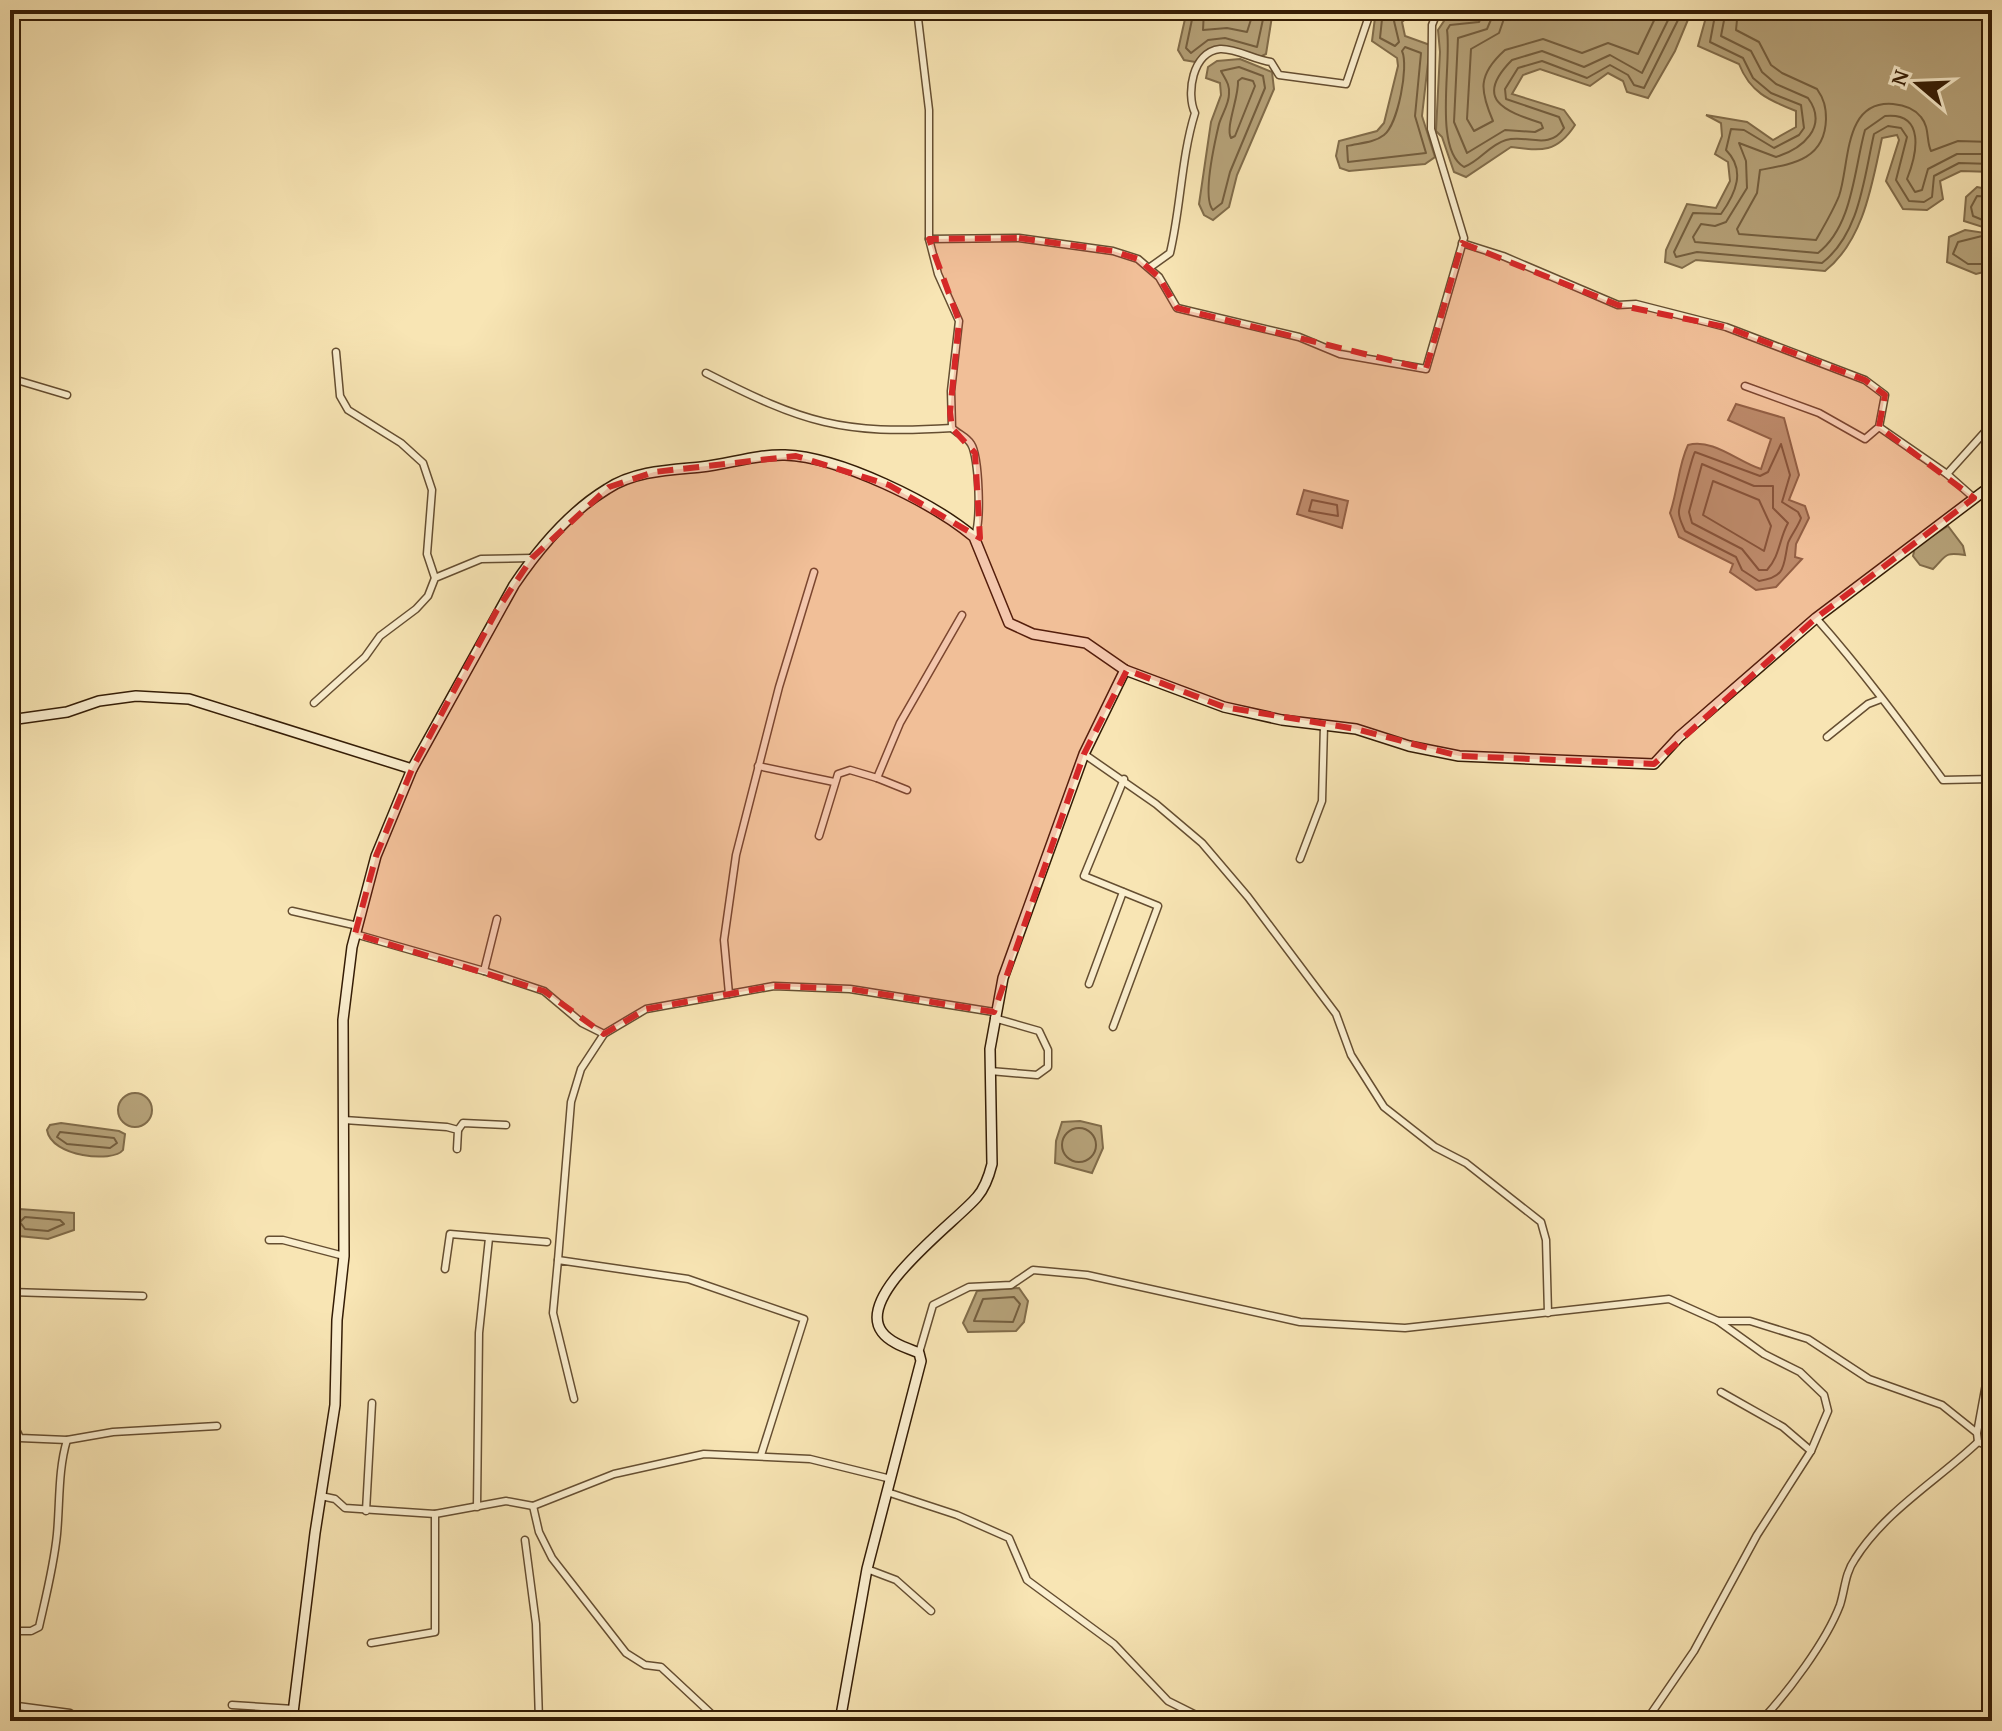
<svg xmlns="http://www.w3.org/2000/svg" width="2002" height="1731" font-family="'Gentium Book Plus',serif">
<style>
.water{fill:#b5a178;stroke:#816c4a;stroke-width:2}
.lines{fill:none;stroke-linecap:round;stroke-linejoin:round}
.shore{stroke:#745e3e;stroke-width:2}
.street-casing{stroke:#654e31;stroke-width:9}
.secondary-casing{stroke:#341c05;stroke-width:12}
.street{stroke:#faeece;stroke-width:6}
.secondary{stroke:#faeece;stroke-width:9}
.marked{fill:#d62828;fill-opacity:0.2;stroke:#d62828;stroke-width:6;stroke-dasharray:16 10;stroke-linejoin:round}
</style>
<rect width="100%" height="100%" fill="#f8e5b4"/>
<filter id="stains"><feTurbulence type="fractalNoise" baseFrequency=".0025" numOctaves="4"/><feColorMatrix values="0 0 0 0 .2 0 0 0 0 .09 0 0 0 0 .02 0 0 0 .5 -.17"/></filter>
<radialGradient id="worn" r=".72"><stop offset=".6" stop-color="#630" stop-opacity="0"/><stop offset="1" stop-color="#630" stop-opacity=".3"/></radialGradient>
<g class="water">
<path d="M1187 10H1273L1266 54 1260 57C1225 49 1228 36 1195 62L1184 60 1178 50Z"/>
<path d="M1376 10H1416L1402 22 1405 36 1430 45 1422 116 1435 157 1425 164 1349 171 1340 168 1336 156 1339 141 1377 131 1384 123 1398 66 1397 58 1372 41Z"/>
<path d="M1477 10H1692L1675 51 1648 98 1627 92 1623 81 1608 73 1590 86 1540 69 1523 75 1512 94 1564 110 1575 125C1557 153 1542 151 1511 147L1466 177 1454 172 1442 137 1436 131 1440 52 1438 30 1446 18 1469 17Z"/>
<path d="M1708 10H1992V172L1961 171 1940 181 1943 199 1927 210 1903 209 1886 181 1899 140 1897 135 1882 138C1872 184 1864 240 1825 271L1696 260 1682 268 1665 262 1666 250 1687 204 1716 208 1730 181 1728 162 1715 154 1722 136 1721 123 1706 115 1747 122 1773 140 1796 127V111C1768 100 1750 92 1739 64L1698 46Z"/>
<path d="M1240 59 1272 72 1274 89 1237 175 1229 207 1213 220 1204 215 1199 204 1211 122 1221 95 1220 83 1206 78 1208 67 1217 61Z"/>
<path d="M1977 187 1992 190V230L1964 221 1966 197Z"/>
<path d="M1965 230 1992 234V270L1976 274 1947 262 1949 237Z"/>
<path d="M1736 404 1784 418 1799 475 1789 500 1805 506 1809 518 1796 544 1795 557 1802 559 1776 587 1756 590 1730 572 1733 564 1679 537 1670 513C1678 490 1678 466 1688 445 1713 438 1738 462 1761 469L1771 439 1728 420Z"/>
<path d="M1304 490 1348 501 1342 528 1297 514Z"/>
<path d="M1948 526 1963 546 1965 555C1944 552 1947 555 1933 569L1920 565 1913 556 1915 547Z"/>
<circle cx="135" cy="1110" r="17"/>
<path d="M1080 1121 1101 1126 1103 1148 1092 1173 1055 1163 1056 1141 1062 1122Z"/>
<path d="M61 1123 119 1131 125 1134 123 1150C113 1163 51 1157 47 1130L50 1125Z"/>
<path d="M19 1209 74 1213V1230L48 1239 19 1236 13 1227Z"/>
<path d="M1019 1288 1028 1301 1024 1322 1016 1331 968 1332 963 1323 977 1291Z"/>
</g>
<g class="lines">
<g class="shore">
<path d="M1194 10 1186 48 1191 53 1208 40 1225 38 1257 47 1265 10"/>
<path d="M1204 10 1203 30 1227 28 1247 32 1254 10"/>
<path d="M1383 10 1380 38 1395 46 1399 42 1394 21 1403 10"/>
<path d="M1485 10 1479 22 1450 25 1447 30C1452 63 1433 149 1464 167 1480 161 1489 145 1506 140 1527 134 1549 151 1564 128L1559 117 1506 99 1505 89 1518 68 1542 61 1587 78 1610 65 1628 75 1634 85 1644 88 1683 10"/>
<path d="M1495 10 1487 29 1458 38 1454 122 1467 153 1505 130 1535 132 1543 128 1541 123C1504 111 1473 99 1512 60L1542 51 1584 67 1610 55 1642 73 1673 10"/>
<path d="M1507 10 1499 33 1471 49 1467 119 1474 131 1493 121C1480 91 1477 75 1505 50L1543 39 1582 53 1608 43 1638 54 1659 10"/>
<path d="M1716 10 1710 42 1743 58 1753 78 1771 93 1801 105 1804 128 1799 135 1774 148 1744 130 1731 129 1726 150C1746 170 1736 193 1721 214L1693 213 1674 252 1676 257 1697 252 1822 263C1860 234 1864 177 1874 134L1888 126 1901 128 1907 137 1896 180 1909 201 1924 202 1932 197 1934 176 1959 163 1992 164"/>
<path d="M1726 10 1721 36 1751 51 1762 72 1776 84 1808 98C1829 127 1802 149 1776 157L1739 143 1746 161 1747 188 1726 222 1715 226 1701 224 1693 237 1695 242 1818 253C1853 226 1854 169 1865 130L1885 116C1926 112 1917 154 1907 179L1915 192 1922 190 1928 169 1957 154H1992"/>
<path d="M1738 10 1736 30 1759 42 1771 65 1782 73 1817 89C1824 99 1826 107 1826 119 1825 160 1792 164 1760 170L1757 193 1737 229 1739 234 1816 240C1824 226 1833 211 1839 196 1850 164 1843 100 1893 104 1904 105 1914 108 1921 117 1930 128 1926 141 1931 151L1958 141 1992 142"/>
<path d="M1405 47 1421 53 1415 116 1426 153 1348 162 1347 146C1359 143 1374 143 1384 135 1398 124 1409 66 1402 51Z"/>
<path d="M1239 67 1263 76 1265 88 1230 172 1222 203 1213 210C1202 198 1215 141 1219 124 1222 114 1229 104 1229 94 1230 84 1225 79 1221 71Z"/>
<path d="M1242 78 1253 81 1255 86 1235 136 1231 138C1225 128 1239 97 1238 81Z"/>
<path d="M1992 197 1977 196 1971 207 1973 216 1990 223V234L1958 242 1953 254 1968 264H1992"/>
<path d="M1781 444 1790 475 1782 502 1798 512 1801 518C1798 527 1791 535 1788 543 1783 565 1787 577 1759 581L1742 570 1736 557 1685 531C1683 526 1678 517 1679 511 1679 507 1693 454 1695 452L1760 476 1768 472Z"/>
<path d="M1702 464 1754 486H1773V508L1788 523C1779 539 1780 556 1767 570H1759L1742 549 1692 523 1689 512Z"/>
<path d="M1713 481 1759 500 1771 526 1764 551 1703 515Z"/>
<path d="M1312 500 1337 505 1338 516 1309 511Z"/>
<circle cx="1079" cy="1145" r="17"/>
<path d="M60 1132 114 1138 117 1143 110 1148 67 1144 57 1137Z"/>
<path d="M25 1217 60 1220 64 1224 48 1231 25 1229 20 1222Z"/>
<path d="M1014 1297 1020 1304 1013 1322 974 1321 983 1299Z"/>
</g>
<g class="street-casing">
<g id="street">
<path d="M917 10 929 110V239L1019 238 1113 251 1138 259 1159 277 1177 308 1299 337 1340 354 1426 369 1464 238 1431 129 1432 25 1436 15 1471 10"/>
<path d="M929 239 938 274 959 321 951 391 952 428C958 434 967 437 971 444 979 456 982 526 974 537"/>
<path d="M1462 243 1503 256 1618 305 1636 304 1726 327 1865 380 1885 395 1879 427 1865 439 1819 413 1745 386"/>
<path d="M1149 268 1170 253C1181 207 1181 158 1195 113 1186 94 1192 52 1220 49 1236 48 1254 60 1271 62L1279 75 1346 84 1371 10"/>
<path d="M336 352 340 396 348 410 401 443 423 463 432 490 427 554 435 578"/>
<path d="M706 373C804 423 841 435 952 428"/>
<path d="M10 378 67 395"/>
<path d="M1879 427 1947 474 1974 498"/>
<path d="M1947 474 1992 424"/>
<path d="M1816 618C1862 670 1902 724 1943 780L1992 779"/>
<path d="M314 703 365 657 380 636 416 609 428 596 435 578 481 559 532 558"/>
<path d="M1827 737 1868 704 1881 699"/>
<path d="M1084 754 1156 804 1202 843 1248 897 1336 1014 1351 1055 1384 1107 1435 1147 1466 1163 1541 1222 1546 1240 1548 1313"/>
<path d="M758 766 834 782"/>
<path d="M877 778 907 790"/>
<path d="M819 836 838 774 850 770 877 778 900 723 962 615"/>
<path d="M1300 859 1322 801 1324 725"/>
<path d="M292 911 358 926"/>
<path d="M355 934 484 971 497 919"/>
<path d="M484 971 544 991 582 1023 604 1034 646 1009 774 986 850 989 994 1012"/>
<path d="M1089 984 1123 892"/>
<path d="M729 994 724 940 736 855 779 687 814 572"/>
<path d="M1113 1027 1158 906 1084 876 1124 779"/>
<path d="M990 1071 1037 1075 1048 1067V1050L1039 1031 994 1018"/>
<path d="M344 1120 447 1127 458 1130 457 1149"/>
<path d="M458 1130 463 1123 506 1125"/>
<path d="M269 1240H283L344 1256"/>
<path d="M558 1260 571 1102 581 1069 604 1034"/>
<path d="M445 1269 450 1234 547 1242"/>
<path d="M10 1292 143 1296"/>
<path d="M10 1314 12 1293"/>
<path d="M10 1333 13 1351 10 1371"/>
<path d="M919 1353 933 1305 969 1287 1011 1285 1033 1270 1087 1275 1300 1322 1405 1328 1669 1299 1718 1321H1750L1808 1339 1869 1379 1942 1405 1977 1433 1978 1442 1992 1447"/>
<path d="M1721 1392 1783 1427 1811 1451"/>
<path d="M574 1399 553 1313 558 1260 688 1279 804 1319 761 1455"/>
<path d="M10 1417 20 1438 67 1440 113 1432 217 1426"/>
<path d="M1977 1433 1992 1351"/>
<path d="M887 1492 957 1515 1009 1538 1027 1580 1114 1644 1168 1701 1208 1721"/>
<path d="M321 1496 335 1499 345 1508 435 1514 506 1501 533 1506 614 1474 704 1454 810 1459 891 1479"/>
<path d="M533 1506 539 1532 552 1558 626 1653 645 1665 661 1667 719 1721"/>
<path d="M477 1507 479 1333 489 1238"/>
<path d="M366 1511 372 1403"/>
<path d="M525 1540 536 1624 539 1721"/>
<path d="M867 1569 896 1580 931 1611"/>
<path d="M10 1631H31L39 1627C46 1596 54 1565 57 1534 60 1502 58 1470 67 1440"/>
<path d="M371 1643 435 1632V1514"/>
<path d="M10 1705 70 1713 83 1721"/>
<path d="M232 1705 294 1709"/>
<path d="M507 1721 539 1718"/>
<path d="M1646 1721 1694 1651 1757 1535 1811 1451 1828 1411 1824 1395 1800 1372 1764 1354 1718 1321"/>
<path d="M1761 1721C1788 1692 1826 1642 1840 1605 1845 1589 1845 1573 1855 1559 1885 1511 1938 1480 1978 1442"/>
</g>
</g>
<g class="secondary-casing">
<g id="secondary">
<path d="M10 720 67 712 99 701 136 696 189 699 412 769"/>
<path d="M292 1721 315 1533 335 1405 337 1320 344 1256 343 1020 352 947 376 856 412 769 514 585C539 548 569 512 607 489 634 471 669 470 701 467 729 464 757 454 785 455 840 457 932 502 974 537L1009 623 1033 634 1086 643 1125 670 1224 707 1282 720 1356 729 1409 746 1459 756 1654 764 1679 737 1816 618 1992 485"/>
<path d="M840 1721 867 1569 921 1361 919 1353C907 1348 890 1343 882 1332 854 1295 956 1222 977 1197 985 1188 989 1176 992 1164L990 1049 1003 978 1084 754 1125 670"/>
</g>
</g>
<use href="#street" class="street"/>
<use href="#secondary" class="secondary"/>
</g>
<path class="marked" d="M1019 238 1113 251 1138 259 1159 277 1177 308 1426 369 1462 243 1618 305 1726 327 1865 380 1885 395 1879 427 1974 498 1816 618 1654 764 1459 756 1356 729 1224 707 1127 670 1084 754 994 1012 850 989 774 986 646 1009 604 1034 544 991 355 934 376 856 412 769 497 610 532 558 609 487 654 472 796 456 889 485 980 538 975 453 952 428 950 412 959 321 929 239Z"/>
<rect width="2002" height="1731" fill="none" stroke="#f8e5b4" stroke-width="40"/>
<rect x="12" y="12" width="1978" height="1707" fill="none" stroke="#341c05" stroke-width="4"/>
<rect x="20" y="20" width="1962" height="1691" fill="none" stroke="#341c05" stroke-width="2"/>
<g transform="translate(1918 84) rotate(289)" stroke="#faeece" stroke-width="6" paint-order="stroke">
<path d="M0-6L14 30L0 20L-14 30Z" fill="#341c05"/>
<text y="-12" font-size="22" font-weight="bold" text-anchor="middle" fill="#341c05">N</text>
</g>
<rect width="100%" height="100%" filter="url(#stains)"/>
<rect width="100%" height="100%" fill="url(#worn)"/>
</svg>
